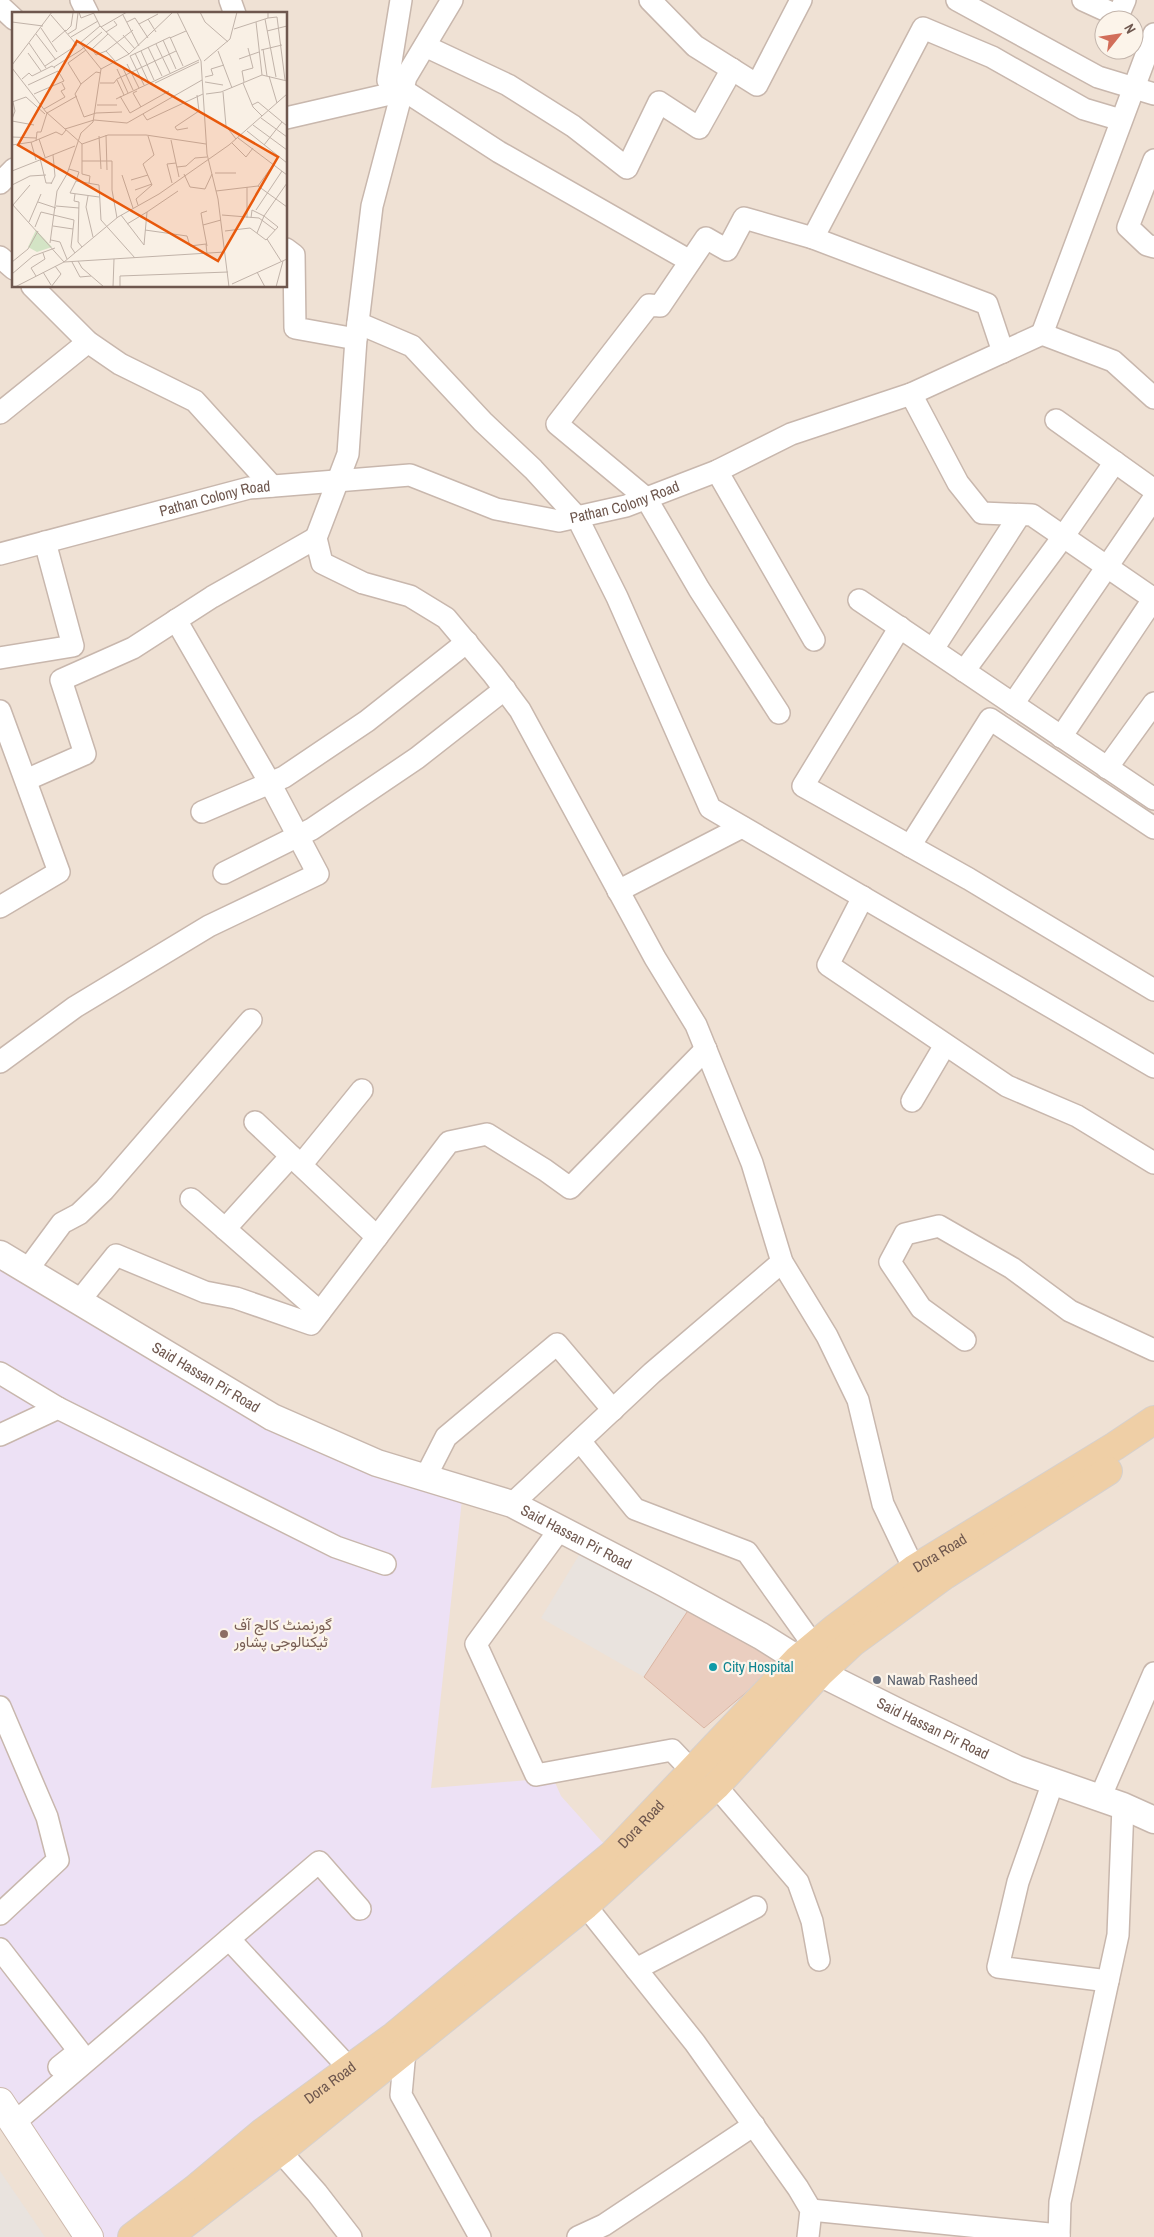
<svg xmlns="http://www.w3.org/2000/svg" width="1154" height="2237" font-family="'Archivo Narrow',Vazirmatn,sans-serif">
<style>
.residential{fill:#efe1d4;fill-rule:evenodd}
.industrial{fill:#e9e3de}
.education{fill:#ede1f5}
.building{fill:#eacec0;stroke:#dab5a3}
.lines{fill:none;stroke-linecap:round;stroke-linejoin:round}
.minor-casing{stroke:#c8b7ad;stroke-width:24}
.tertiary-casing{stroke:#c8b7ad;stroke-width:29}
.secondary-casing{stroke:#cdb9ad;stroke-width:30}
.primary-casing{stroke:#d6d0cd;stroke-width:30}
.minor{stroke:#fff;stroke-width:21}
.tertiary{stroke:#fff;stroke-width:26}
.secondary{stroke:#fff;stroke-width:28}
.primary{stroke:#efcfa6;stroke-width:28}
.education-dot{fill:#8d6e63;stroke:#fcf4ea;stroke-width:2}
.culture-dot{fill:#0f9aa8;stroke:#fcf4ea;stroke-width:2}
.worship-dot{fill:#6b7280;stroke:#fcf4ea;stroke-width:2}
.labels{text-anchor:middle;stroke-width:4.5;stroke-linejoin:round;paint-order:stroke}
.street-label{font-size:15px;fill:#6e574e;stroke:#fcf4ea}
.education-label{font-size:15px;fill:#785e54;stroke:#fcf4ea;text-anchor:start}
.culture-label{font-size:15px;fill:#0d838f;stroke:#fcf4ea;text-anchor:start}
.worship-label{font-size:15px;fill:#5b616d;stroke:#fcf4ea;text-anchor:start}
.inset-road{fill:none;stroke:#c1b3a9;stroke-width:1}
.view{fill:#e8590c;fill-opacity:0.15;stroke:#e8590c;stroke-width:2.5}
.inset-edge{fill:none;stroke:#6e574e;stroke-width:2.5}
</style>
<rect width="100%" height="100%" fill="#f9f0e5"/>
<path class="residential" d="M0 0H1154V2237H0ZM14 14H286V286H14ZM1104 20H1134V50H1104Z"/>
<g class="industrial">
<path d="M582 1550 695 1600 644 1677 541 1618Z"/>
<path d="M0 2171 45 2237H0Z"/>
</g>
<path class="education" d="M0 1256 273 1417 463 1490 431 1788 553 1778 561 1796 613 1854 132 2237H89L0 2102Z"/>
<path class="building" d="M695 1600 788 1657 704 1728 644 1677Z"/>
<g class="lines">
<g class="minor-casing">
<g id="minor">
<path d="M81 0 88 14"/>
<path d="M230 0 235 14"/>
<path d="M401 0 388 80 499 152 690 261"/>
<path d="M452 0 406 77 372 206 356 339 348 454 316 538 322 563 363 583 410 596 446 618 493 674 520 710 655 958 696 1025 752 1163 782 1262 827 1336 858 1400 883 1504 914 1569"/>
<path d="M650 0 695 46 757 85 801 0"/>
<path d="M957 0 1098 77 1154 94"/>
<path d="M1083 0 1118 16 1125 0"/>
<path d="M0 6 14 19"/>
<path d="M425 46 508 85 573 126 627 168 659 102 699 128 732 69"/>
<path d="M286 118 403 91"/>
<path d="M1154 160 1128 227 1147 245 1154 247"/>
<path d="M0 183 14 169"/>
<path d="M286 249 294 255 295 328 356 339"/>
<path d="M0 257 14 269"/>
<path d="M32 286 88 342 120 364 195 401 272 486"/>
<path d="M358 323 412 346 483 422 533 469 577 517 617 597 710 808 1154 1067"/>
<path d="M1042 334 1154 34"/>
<path d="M1003 352 987 304 813 238 923 28 992 57 1084 109 1121 120"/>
<path d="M911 394 958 483 982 513 1032 515 1154 599"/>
<path d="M0 413 88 342"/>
<path d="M1056 420 1154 490"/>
<path d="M717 471 814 640"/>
<path id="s1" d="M0 554 249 488 410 475 496 509 559 521 626 506 717 471 791 434 911 394 1042 334 1113 361 1154 398"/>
<path d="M859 600 1154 799"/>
<path d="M900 627 803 786 969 879 1154 990"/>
<path d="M933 649 1019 516"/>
<path d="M0 658 73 646 45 542"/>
<path d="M964 671 1063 537 1115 462"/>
<path d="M1013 704 1154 498"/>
<path d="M0 711 59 872 0 907"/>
<path d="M779 713 699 589 646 498 557 424 649 305 660 306 706 238 727 250 744 218 813 238"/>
<path d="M1061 737 1154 598"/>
<path d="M1107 768 1154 703"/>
<path d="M26 780 85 754 61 680 133 648 212 597 316 538"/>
<path d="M202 812 284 777 367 721 467 642"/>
<path d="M910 846 990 719 1154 828"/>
<path d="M224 873 312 829 417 758 505 689"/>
<path d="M618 891 742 827"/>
<path d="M863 897 828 965 1007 1086 1077 1116 1154 1163"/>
<path d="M0 1062 75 1007 209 926 318 874 270 783 176 620"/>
<path d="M912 1101 945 1045"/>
<path d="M255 1122 377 1237"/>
<path d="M301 1165 362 1090"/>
<path d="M191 1199 320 1312"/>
<path d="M225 1229 291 1156"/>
<path d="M28 1269 62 1223 79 1214 104 1190 251 1020"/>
<path d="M80 1300 116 1255 205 1292 236 1298 311 1324 449 1142 487 1134 545 1170 570 1188 706 1049"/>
<path d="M965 1340 921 1308 890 1262 905 1234 939 1226 1012 1268 1070 1311 1154 1350"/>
<path d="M0 1373 58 1408"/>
<path d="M0 1435 58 1408 336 1547 385 1564"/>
<path d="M580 1441 635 1509 747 1552 814 1646"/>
<path d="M425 1478 446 1437 557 1344 613 1410"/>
<path d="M512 1504 652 1373 782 1262"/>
<path d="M560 1529 476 1644 536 1775 672 1750 692 1771"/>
<path d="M0 1707 47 1817 58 1860 0 1914"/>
<path d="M1053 1782 1018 1882 998 1967 1108 1981"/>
<path d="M716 1786 798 1882 812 1921 819 1960"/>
<path d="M1100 1798 1154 1673"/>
<path d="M577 1895 695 2043 798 2188 811 2210 808 2237"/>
<path d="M229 1939 319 1862 360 1909"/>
<path d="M0 1949 79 2051 59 2067"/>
<path d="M636 1969 756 1907"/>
<path d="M405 2051 401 2095 480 2237"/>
<path d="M14 2123 229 1939 349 2068"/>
<path d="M280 2151 317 2193 351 2237"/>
<path d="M811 2210 1059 2235"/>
<path d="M578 2237 604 2225 754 2125"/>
<path d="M1059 2237 1060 2202 1118 1935 1123 1806"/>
</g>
</g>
<g class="tertiary-casing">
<g id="tertiary">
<path id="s2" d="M0 1254 272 1417 377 1463 512 1504 664 1583 761 1636 820 1673 900 1713 1017 1769 1123 1806 1154 1820"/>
</g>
</g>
<g class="secondary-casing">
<path id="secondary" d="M0 2102 89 2237"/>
</g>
<g class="primary-casing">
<g id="primary">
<path id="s3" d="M132 2237 195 2189 263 2132 394 2036 613 1854 798 1659 834 1629 914 1569 1115 1446 1154 1420"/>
<path d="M168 2237 280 2151 586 1905 716 1786 820 1673 852 1643 945 1575 1108 1471"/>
</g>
</g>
<use href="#minor" class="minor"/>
<use href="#tertiary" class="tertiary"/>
<use href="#secondary" class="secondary"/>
<use href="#primary" class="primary"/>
</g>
<circle class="education-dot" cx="224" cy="1634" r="5"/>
<circle class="culture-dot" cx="713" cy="1667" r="5"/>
<circle class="worship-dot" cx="877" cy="1680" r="5"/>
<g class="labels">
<g class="street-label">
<text dy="5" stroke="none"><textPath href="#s1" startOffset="222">Pathan Colony Road</textPath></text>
<text dy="5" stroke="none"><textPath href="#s1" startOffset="644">Pathan Colony Road</textPath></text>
<text dy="5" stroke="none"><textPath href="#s2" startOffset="240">Said Hassan Pir Road</textPath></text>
<text dy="5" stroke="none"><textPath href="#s2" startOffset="645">Said Hassan Pir Road</textPath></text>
<text dy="5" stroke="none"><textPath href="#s3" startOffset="1061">Dora Road</textPath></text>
<text dy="5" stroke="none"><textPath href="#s2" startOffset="1050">Said Hassan Pir Road</textPath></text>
<text dy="5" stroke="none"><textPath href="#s3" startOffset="656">Dora Road</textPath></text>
<text dy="5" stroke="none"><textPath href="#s3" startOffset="251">Dora Road</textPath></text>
</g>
<g class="education-label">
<text x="234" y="1630">گورنمنٹ کالج آف<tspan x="234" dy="17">ٹیکنالوجی پشاور</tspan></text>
</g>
<g class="culture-label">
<text x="723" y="1672">City Hospital</text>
</g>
<g class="worship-label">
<text x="887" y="1685">Nawab Rasheed</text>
</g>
</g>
<g transform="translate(12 12)">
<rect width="275" height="275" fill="#f9f0e5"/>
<path d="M24 218 40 235 25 240 16 235Z" fill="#d3e4c5"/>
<path class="inset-road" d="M67 0 69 6 82 1M81 0 88 14 117 42M165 0 189 49 195 142 206 187 217 275M188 0 193 10 216 30M111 3 127 34M256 6 265 5 273 68M136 7 144 20M253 7 264 65M0 10 31 14M115 10 123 6 136 26M244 10 250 63M127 12 146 2M88 14 68 31 89 57M89 15 115 0M29 16 45 40M222 17 256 6V0M54 19 59 14 61 1M255 19 275 14M94 20 105 13 102 9M24 22 44 48M56 22 64 17 66 1M111 23 123 37M59 25 86 9M158 26 174 19M151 28 164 57M40 30 54 18M17 31 34 56M144 32 158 61M136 35 150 64M251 37 255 64M74 38 56 51 69 72 84 60 89 61M249 38 270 33M94 39 84 43 80 37 96 22M129 39 142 68M206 39 220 76M16 41 29 59M123 41 137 71M227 47 247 40M103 49 94 39 121 18M192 49 218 27 225 0M115 52 127 76M0 53 40 0M33 54 65 33 39 3M110 54 121 78M42 55 69 38 90 20M0 56 34 100 70 132 96 123H134L194 132M105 57 116 81M257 64 265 91M193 65 201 63 199 57 212 53M10 67 17 61 20 64 40 54 43 56M105 68 112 83M193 70 211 73M232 70 230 59 241 56 236 36M88 71H102L105 67 164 39M143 71 187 50M231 71 241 95 250 104M69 72 63 82 72 105 84 101 110 100M16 73 46 59 52 69 22 82M132 73 118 44 158 25 171 54M125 79 121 81 129 95M211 80 214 114 224 127M194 82 209 80 250 63 275 69M108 84 118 101 157 79M104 87 187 48M0 90 14 85 33 102M85 93H105M240 93 246 90 275 114M32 97 53 85 49 79 53 77 50 71M131 102 135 108 191 82M249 106 275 125M0 107 3 99 1 90M0 109 22 113M241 113 275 138M176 116 165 118 163 115 187 99 185 83M53 117 82 108 115 111 190 68M235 119 275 151M94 123 95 158M87 124 89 157M0 125 24 126M226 126 275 163M27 127 33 145M159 128 167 165M24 129 25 120H29L35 101 65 84M19 130 24 148M220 131 234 145 241 136M70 132V162L78 164 77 171M0 133 20 130 44 120 50 123 54 118M252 133 270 110M28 146 34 171H40M70 149H100V178L105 206M165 155 174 154 183 146 195 145M57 157 67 160 64 169 87 173 89 208 123 246M0 159 63 134M203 161H224M172 162 178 175 193 177 200 162M110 163 121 196M119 168 136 163M64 169 58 181 87 185M160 171 155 152 164 151M39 172 43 164 41 143M0 173 18 164 34 163M246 174 261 153M235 175V206M123 178 140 172M204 179 246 174 275 195M63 182 62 189 67 190 66 230 70 235M76 184 74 195 81 225M26 190 44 196M0 192 52 250 213 240M1 193 18 173M126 193 124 187 140 173 131 152 142 143 136 124M44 194 67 196M244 198 270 159M109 203 132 233 135 200 166 179M210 203 247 206 263 218M239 206 240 198 252 204 245 221M17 210 29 182M115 212 135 200M191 213 189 201 195 199M41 214 61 217M23 215 29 200 62 208 59 235 63 241M133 218 175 224 178 234 194 232 195 242M213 219 238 216 254 228 266 215 252 204 275 171M255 227 269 249M39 228 48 230 55 247M38 231 45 179 55 162 69 121 81 110 89 57 117 42 161 0M195 234 191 213 209 208M66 249 70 256 92 275M0 250 16 237 26 219M60 250 68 265 79 264M31 260 39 273M245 260 253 275M0 262 21 244 43 236M24 264 19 256 33 247 31 241M220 272 275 247M3 275 52 250 106 205 147 182 217 133 275 82M39 275 49 262 43 254M101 275 102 247M108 275V264L216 260M264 275 271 249"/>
<path class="view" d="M65 29 266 145 206 249 6 133Z"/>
<rect width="275" height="275" class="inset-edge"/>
</g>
<g transform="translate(1119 35) rotate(60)"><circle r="24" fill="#fcf4ea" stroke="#c3b5ac"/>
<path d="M0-4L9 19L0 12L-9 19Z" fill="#d26e5a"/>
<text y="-8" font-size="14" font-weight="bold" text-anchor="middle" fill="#6e574e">N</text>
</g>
</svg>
